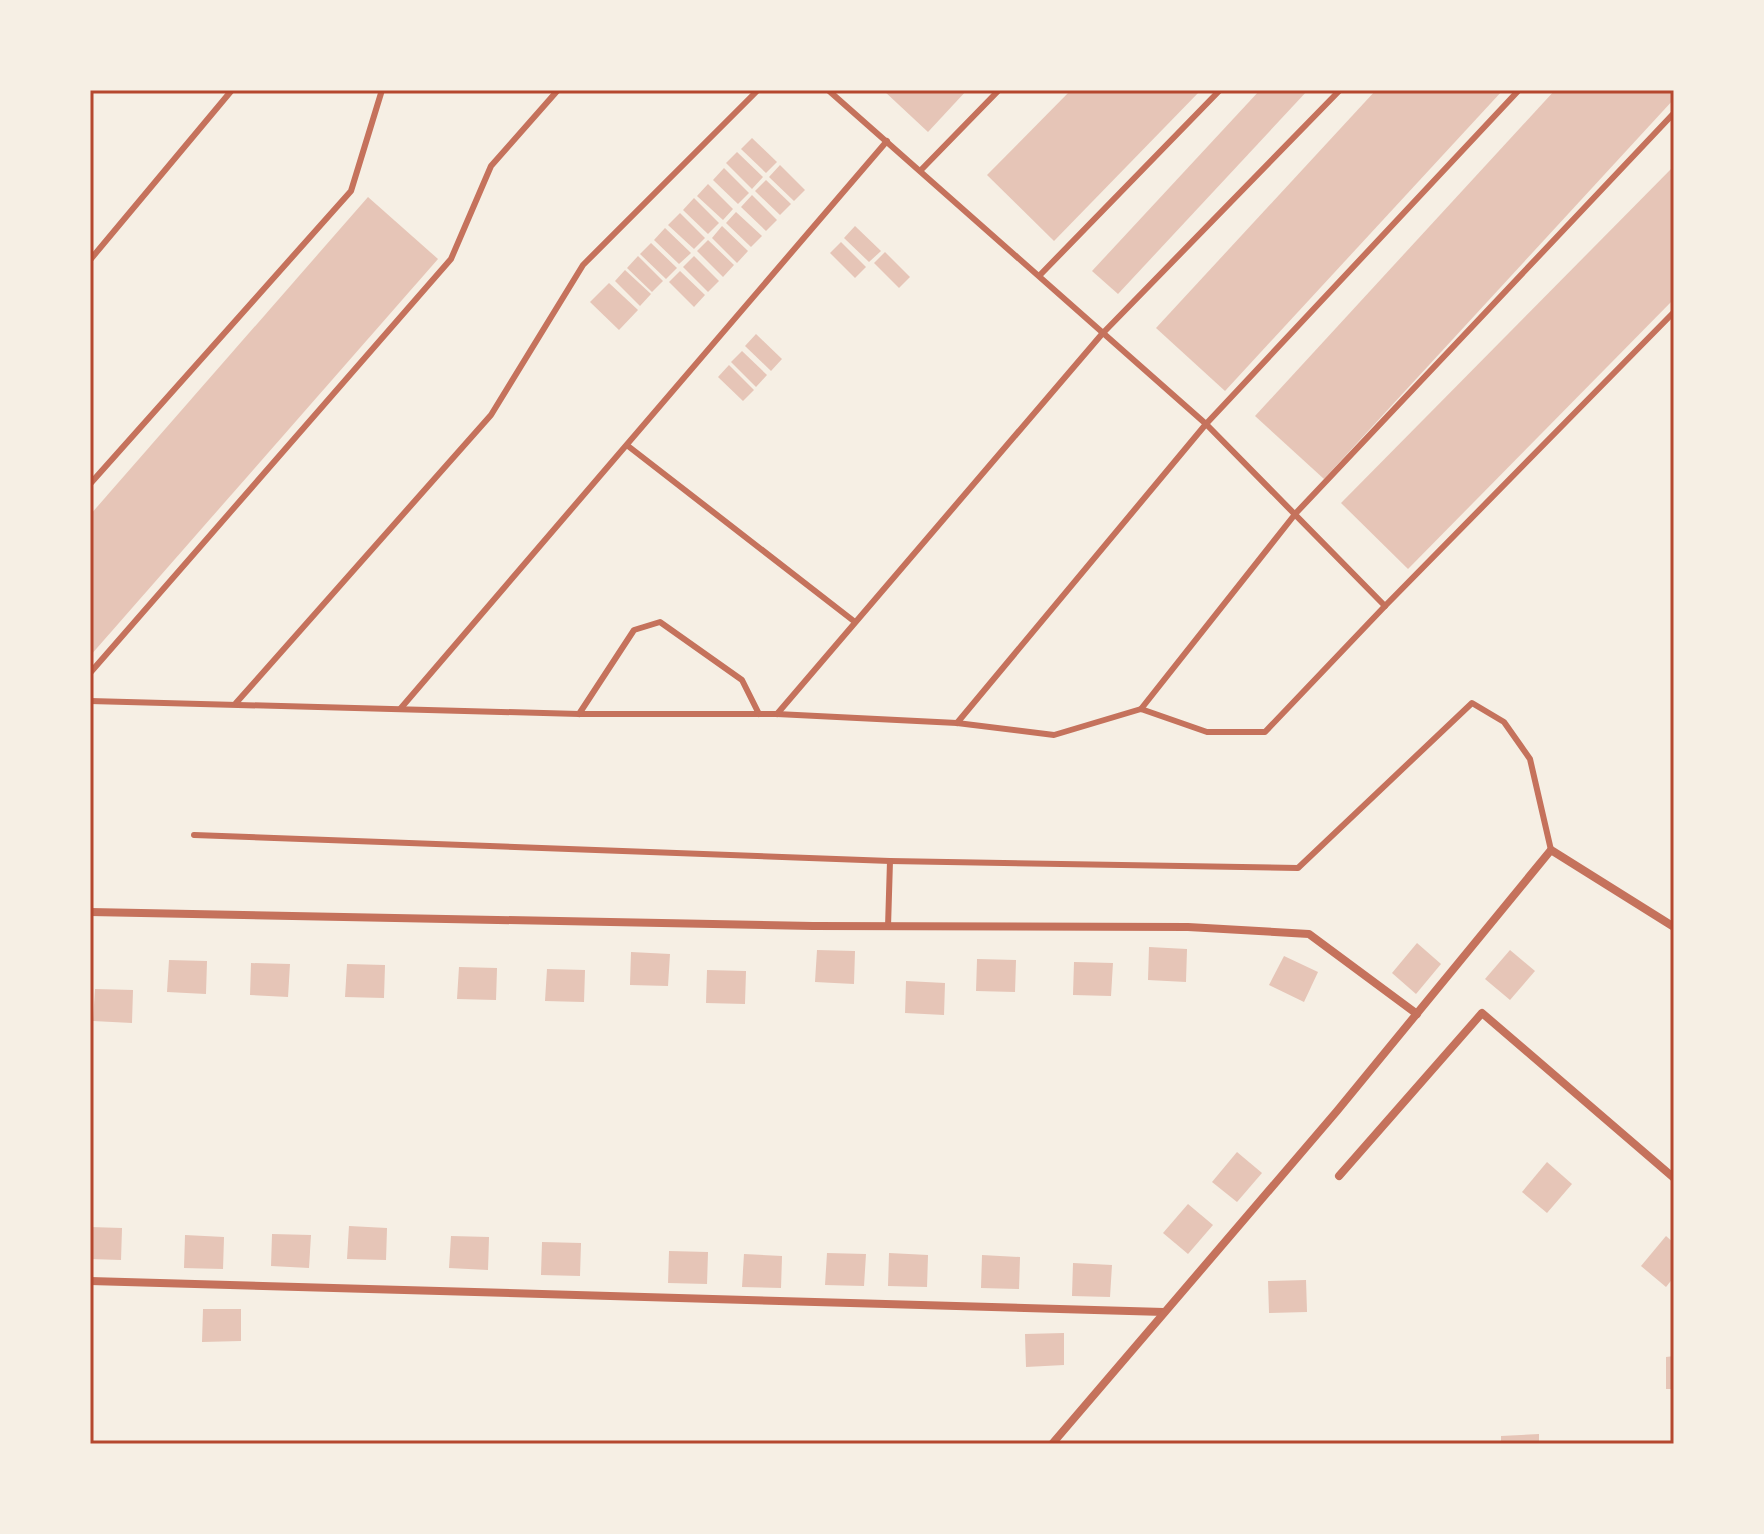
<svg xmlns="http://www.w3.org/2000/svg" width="1764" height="1534" font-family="'Roboto Condensed',sans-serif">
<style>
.building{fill:#e6c5b7}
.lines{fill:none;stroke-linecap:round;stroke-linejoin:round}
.service{stroke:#c5725c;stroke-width:6}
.minor{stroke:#c5725c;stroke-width:8}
.neatline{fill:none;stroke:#b5482f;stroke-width:3}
</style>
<rect width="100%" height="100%" fill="#f6efe4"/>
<g class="building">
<path d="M883 90H967L928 132Z"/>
<path d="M1071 90H1201L1054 241 987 175Z"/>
<path d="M1260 90H1308L1118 294 1092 271Z"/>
<path d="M1376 90H1503L1225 391 1156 328Z"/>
<path d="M1555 90H1674V99L1324 479 1255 416Z"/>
<path d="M752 138 777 162 766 173 741 149Z"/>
<path d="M737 152 763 177 752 189 726 163Z"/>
<path d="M780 165 805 190 794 201 769 177Z"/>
<path d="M1674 166V299L1408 569 1341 503Z"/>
<path d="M724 168 749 193 738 204 713 180Z"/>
<path d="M766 180 791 204 780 215 755 191Z"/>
<path d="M708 184 733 209 723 220 697 196Z"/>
<path d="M752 195 777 220 766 231 741 207Z"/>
<path d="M368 197 438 259 90 656V515Z"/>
<path d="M694 198 719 223 708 234 683 210Z"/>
<path d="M736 212 762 236 751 247 726 223Z"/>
<path d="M680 213 705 238 694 249 668 225Z"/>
<path d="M722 226 748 251 737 263 712 238Z"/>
<path d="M855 226 881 251 869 262 844 238Z"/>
<path d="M665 228 691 253 679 264 654 240Z"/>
<path d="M708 240 734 265 723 277 697 251Z"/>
<path d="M841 242 866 267 855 278 830 253Z"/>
<path d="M651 243 677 268 666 279 640 254Z"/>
<path d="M885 252 910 277 899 288 874 263Z"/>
<path d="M638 256 663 281 652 292 627 268Z"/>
<path d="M694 256 719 281 708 292 683 267Z"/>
<path d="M625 270 651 294 640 306 615 281Z"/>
<path d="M680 271 705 295 694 307 669 282Z"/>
<path d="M609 283 638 310 619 330 590 302Z"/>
<path d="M756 334 782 359 771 371 745 346Z"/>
<path d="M742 351 767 375 756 387 731 362Z"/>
<path d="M729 365 754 390 743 401 718 377Z"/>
<path d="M1417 943 1441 964 1416 994 1392 973Z"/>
<path d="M1149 947 1187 949 1186 982 1148 980Z"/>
<path d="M817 950 855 951 854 984 815 982Z"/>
<path d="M1510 950 1535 971 1510 1000 1485 979Z"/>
<path d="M631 952 670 954 668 986 630 985Z"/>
<path d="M1284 956 1318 972 1304 1002 1269 985Z"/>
<path d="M977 959 1016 960 1015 992 976 991Z"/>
<path d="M169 960 207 961 206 994 167 992Z"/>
<path d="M1074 962 1113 963 1111 996 1073 995Z"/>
<path d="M251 963 290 964 288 997 250 995Z"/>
<path d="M347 964 385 965 384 998 345 997Z"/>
<path d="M459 967 497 968 496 1000 457 999Z"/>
<path d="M547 969 585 970 584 1002 545 1001Z"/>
<path d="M707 970 746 971 745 1004 706 1003Z"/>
<path d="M906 981 945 983 944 1015 905 1013Z"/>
<path d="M95 989 133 990 132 1023 93 1021Z"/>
<path d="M1237 1152 1262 1173 1237 1202 1212 1182Z"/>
<path d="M1547 1162 1572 1184 1547 1213 1522 1192Z"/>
<path d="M1188 1204 1213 1225 1188 1254 1163 1233Z"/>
<path d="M349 1226 387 1228 386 1260 347 1259Z"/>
<path d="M90 1227 122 1228 121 1260 90 1259Z"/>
<path d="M272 1234 311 1235 309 1268 271 1266Z"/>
<path d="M185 1235 224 1237 223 1269 184 1268Z"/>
<path d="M451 1236 489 1237 488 1270 449 1268Z"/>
<path d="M1666 1236 1674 1243V1277L1666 1287 1641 1266Z"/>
<path d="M542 1242 581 1243 580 1276 541 1275Z"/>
<path d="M669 1251 708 1252 707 1284 668 1283Z"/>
<path d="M827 1253 866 1254 864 1286 825 1285Z"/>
<path d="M889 1253 928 1255 927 1287 888 1286Z"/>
<path d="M744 1254 782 1256 781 1288 742 1287Z"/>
<path d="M982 1255 1020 1257 1019 1289 981 1288Z"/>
<path d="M1073 1263 1112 1265 1110 1297 1072 1296Z"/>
<path d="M1306 1280 1307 1312 1269 1313 1268 1281Z"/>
<path d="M203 1309H241V1341L202 1342Z"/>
<path d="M1064 1333V1365L1026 1367 1025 1334Z"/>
<path d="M1674 1356V1389H1666V1357Z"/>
<path d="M1539 1434V1444H1501V1436Z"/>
</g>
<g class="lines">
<g class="service">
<path d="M828 90 1206 424 1385 606"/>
<path d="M921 170 999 90"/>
<path d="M90 260 232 90"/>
<path d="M1040 275 1220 90"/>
<path d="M628 446 855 622"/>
<path d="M90 484 351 191 382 90"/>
<path d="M90 673 451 259 491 166 558 90"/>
<path d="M90 701 579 714H777L957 723 1054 735 1141 709 1207 732H1265L1385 606 1674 312"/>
<path d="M236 703 491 415 583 265 758 90"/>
<path d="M401 708 887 141"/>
<path d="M1141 709 1296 513 1674 113"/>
<path d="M579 714 634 630 660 622 742 680 759 714"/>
<path d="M777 714 1102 334 1340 90"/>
<path d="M957 723 1206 424 1519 90"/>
<path d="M194 835 890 861 1298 868 1472 703 1504 722 1530 759 1551 850"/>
<path d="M888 927 890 861"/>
</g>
<g class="minor">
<path d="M90 912 813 926 1188 927 1309 934 1417 1014"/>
<path d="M1339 1176 1482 1013 1674 1178"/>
<path d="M90 1281 1164 1312"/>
<path d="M1052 1444 1337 1111 1551 850 1674 927"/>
</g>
</g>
<rect width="1764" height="1534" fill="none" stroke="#f6efe4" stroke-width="184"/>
<rect x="92" y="92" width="1580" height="1350" class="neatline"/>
</svg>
